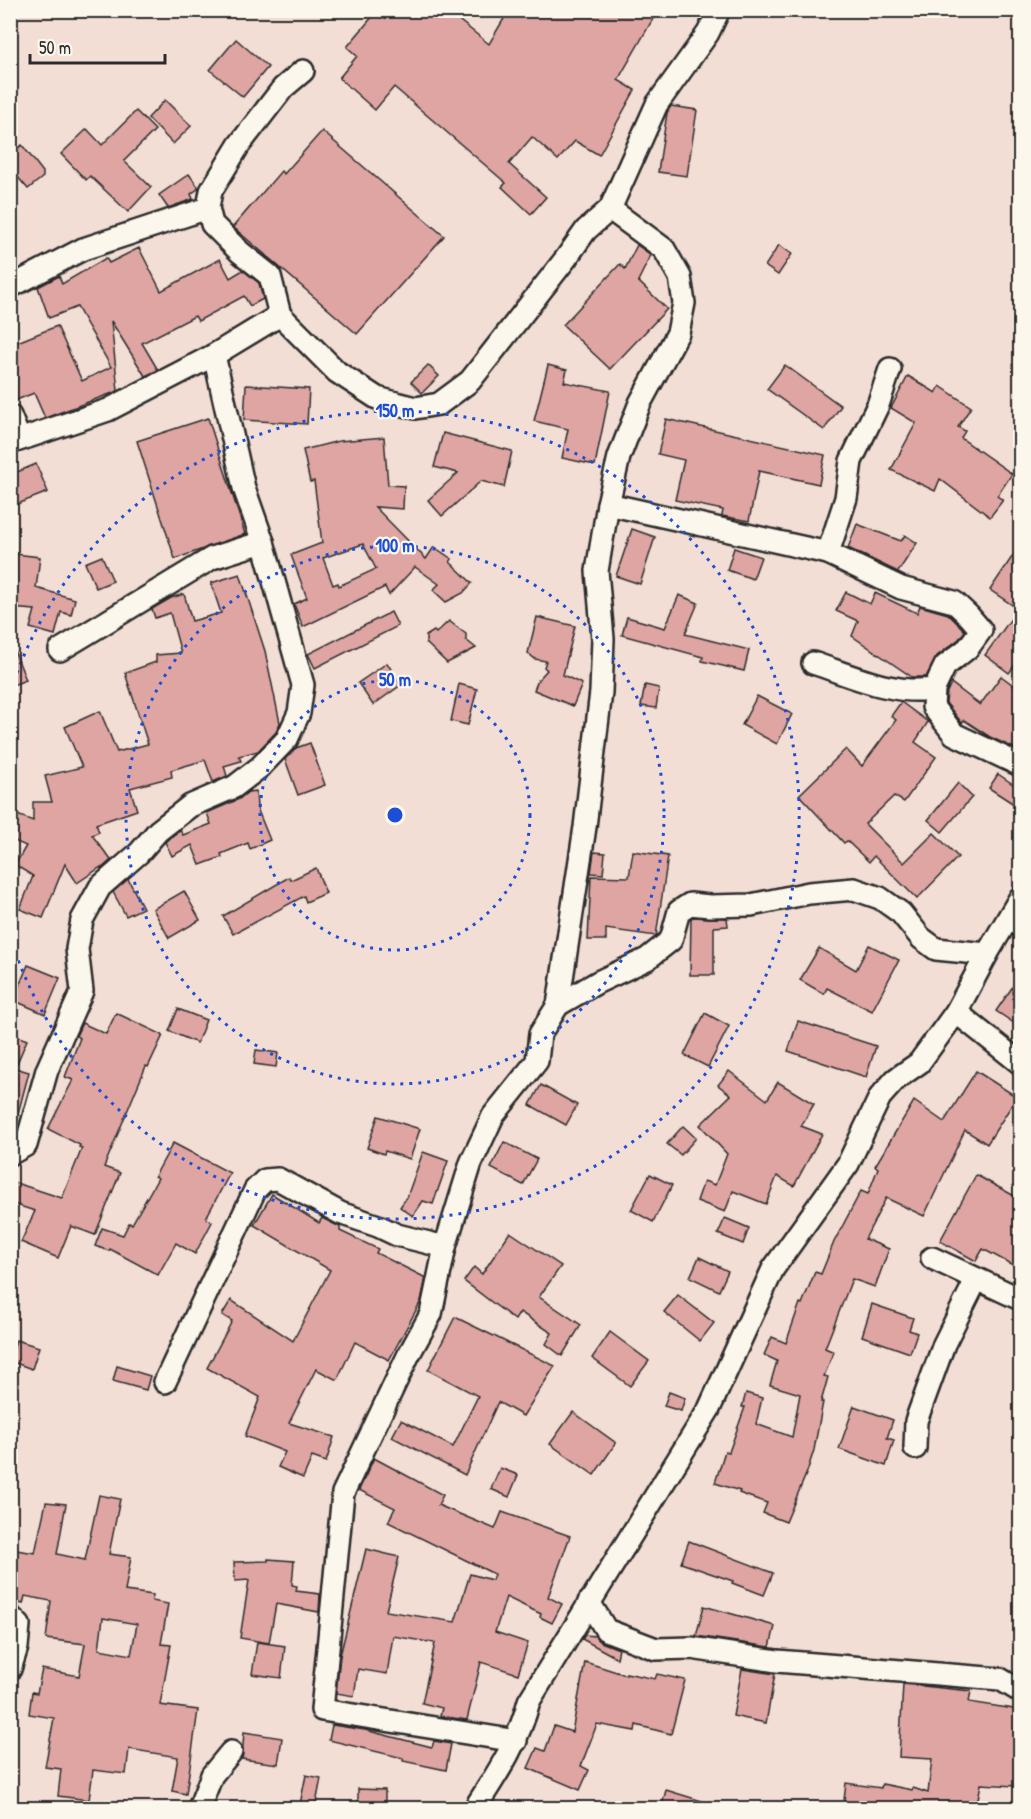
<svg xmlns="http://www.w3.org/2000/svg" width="1031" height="1819" font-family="'Patrick Hand',sans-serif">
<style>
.building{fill:#dfa5a3;stroke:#2b2b2b;stroke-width:1.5;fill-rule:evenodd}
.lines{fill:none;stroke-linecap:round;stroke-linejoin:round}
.minor-casing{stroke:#2b2b2b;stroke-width:26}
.minor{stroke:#fbf7ec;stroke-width:21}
.ring{fill:none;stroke:#1d4ed8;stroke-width:3;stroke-dasharray:3 6}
.centre{fill:#1d4ed8;stroke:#fbf7ec;stroke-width:3}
.ring-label{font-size:18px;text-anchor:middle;font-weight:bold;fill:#1d4ed8;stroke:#fbf7ec;stroke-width:4.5;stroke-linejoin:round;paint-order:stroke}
</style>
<rect width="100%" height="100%" fill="#f3ded6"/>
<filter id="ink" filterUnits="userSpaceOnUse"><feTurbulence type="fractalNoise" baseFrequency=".0167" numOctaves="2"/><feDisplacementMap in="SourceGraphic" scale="12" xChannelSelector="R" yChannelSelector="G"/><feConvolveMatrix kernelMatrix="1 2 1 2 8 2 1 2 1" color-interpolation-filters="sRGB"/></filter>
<g filter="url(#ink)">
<g class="building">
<path d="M378 10H446L489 44 509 10H658L618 80 635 90 599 155 575 141 558 160 532 137 509 164 546 197 531 214 502 187 506 183 394 87 375 110 339 78 357 56 347 47Z"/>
<path d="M236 39 268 67 243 97 210 70Z"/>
<path d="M165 100 191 126 173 144 148 118Z"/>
<path d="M671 106 697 110 687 176 658 172 667 113Z"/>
<path d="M136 111 155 130 124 161 151 187 128 212 90 176 86 180 61 154 87 129 102 145Z"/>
<path d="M322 131 444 236 357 334 233 227 281 171 284 174Z"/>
<path d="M22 145 43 172V177L28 189 10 168V154Z"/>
<path d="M189 174 199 188 191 194 193 199 168 208 159 195Z"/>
<path d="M637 245 651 255 638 281 667 309 610 369 563 325 620 264 625 269Z"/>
<path d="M779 245 792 254 778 275 765 266Z"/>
<path d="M139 248 161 291 220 259 230 278 243 270 259 283 263 299 250 306 244 296 198 321 195 316 142 343 158 370 145 376 111 321 118 391 45 418 34 393 14 401 10 393V345L57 326 82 381 111 367 77 307 49 318 38 287 59 276 62 284 106 258 109 263Z"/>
<path d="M428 365 439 376 422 393 411 382Z"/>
<path d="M548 365 567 370 564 382 610 391 595 465 562 458 568 429 534 421Z"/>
<path d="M785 365 841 406 824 430 767 389Z"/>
<path d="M908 376 936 393 940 386 971 407 958 427 965 431 961 438 1012 474 997 496 1003 500 990 517 940 479 935 491 891 470 916 423 891 408Z"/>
<path d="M246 385 309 389 307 424 244 420Z"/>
<path d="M208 418 245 534 175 559 137 441Z"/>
<path d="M666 419 825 455 819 484 759 471 749 521 722 516 723 510 675 500 684 460 658 454Z"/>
<path d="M443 433 512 451 504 487 481 481 442 516 428 500 458 473 434 467Z"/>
<path d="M384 437 388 485 404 486 403 509 375 507 426 559 434 547 452 559 450 562 472 583 463 593 446 602 433 590 439 584 415 567 389 595 385 587 303 627 294 604 307 598 291 555 322 543 314 481 310 482 303 450 339 441ZM363 544 376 569 339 586 338 583 333 585 323 558Z"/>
<path d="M36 464 48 492 10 507V475Z"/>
<path d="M857 524 901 541 905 535 917 543 898 572 848 548Z"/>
<path d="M632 529 655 537 640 584 616 576Z"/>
<path d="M1020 545V658L1009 673 985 655 1018 609 990 590Z"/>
<path d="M734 548 761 557 753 579 727 570Z"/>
<path d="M15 554 40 557 36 588 75 599 71 615 61 612 55 635 30 628 35 610 10 608Z"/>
<path d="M102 556 113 581 96 588 85 563Z"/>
<path d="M240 574 265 651 280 723 276 732 258 751 239 756 241 761 224 766 227 776 213 782 205 760 171 770 172 777 130 788 137 810 96 824 99 832 92 835 111 860 101 869V867L77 883 65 864 43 918 20 909 33 876 15 865 26 846 10 839V812L33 821V802H52L45 776 82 767 65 727 100 711 117 752 148 744 125 673 156 662V655L181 653 170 613 155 618 152 609 171 598 184 594 192 621 221 613 211 583Z"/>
<path d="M846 592 870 604 875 593 917 613 920 606 948 614 965 631 959 639 937 656 926 677H912L852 636 858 621 836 611Z"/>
<path d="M679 595 698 603 685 634 749 650 744 671 702 661 703 657 622 635 627 617 665 628Z"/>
<path d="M391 612 398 626 315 668 308 654Z"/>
<path d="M537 617 575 626 563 675 582 684 573 706 534 690 538 680 547 670 544 667 546 661 535 659 528 653Z"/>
<path d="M449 621 466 634V640L476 648 447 663 426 643V636L434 631 436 633Z"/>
<path d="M11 642 26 680 10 686V643Z"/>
<path d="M387 663 401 685 373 705 358 683Z"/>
<path d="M1001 676 1020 690V743L1016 749 990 737 964 720 962 723 946 703 947 692 951 683 980 705Z"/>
<path d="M459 684 477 689 468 725 451 721Z"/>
<path d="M645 685 659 688 656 708 641 706Z"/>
<path d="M757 696 792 714 777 744 742 725Z"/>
<path d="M901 702 928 722 915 742 936 757 904 802 894 796 865 824 904 863 934 833 958 857 917 899 874 856 869 862 847 841 844 843 799 795 846 749 862 766 896 720 891 716Z"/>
<path d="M310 743 325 785 298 795 285 759 296 748Z"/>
<path d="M998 774 1020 789V808L989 788Z"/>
<path d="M958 783 972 797 942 832 928 820Z"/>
<path d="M256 791 257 808 270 840 250 849 248 843 221 854 222 857 200 865 192 845 172 856 165 842 180 830 183 835 211 824 207 813 239 799 248 792Z"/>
<path d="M633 851 668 856 656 936 606 929V940H588L591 876 629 877Z"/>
<path d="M594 852 605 853 603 874 591 873Z"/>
<path d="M316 868 326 893 306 902 304 896 233 934 223 916 289 877 291 880Z"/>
<path d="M128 879 143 908 126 916 113 892Z"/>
<path d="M184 891 200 920 169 938 153 909Z"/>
<path d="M693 917 727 918 728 926 714 927V975H690L691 918Z"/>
<path d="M869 945 899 960 872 1011 827 988 824 994 800 980 819 948 856 970Z"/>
<path d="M28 965 60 978 45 1014 13 1000Z"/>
<path d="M1020 976V1014L1014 1023 996 1011Z"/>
<path d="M178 1009 206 1020 197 1043 169 1031Z"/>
<path d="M116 1013 163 1035 148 1067 146 1066 104 1167 120 1173 95 1235 71 1226 58 1258 21 1242 35 1211 10 1203V1181L62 1198 82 1148 79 1147 80 1145 48 1129 73 1080 65 1077 80 1038 76 1036 82 1023 106 1034Z"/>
<path d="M705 1013 729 1026 708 1067 684 1055Z"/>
<path d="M798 1021 876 1046 866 1077 788 1051Z"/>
<path d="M10 1033 27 1040 15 1068 29 1072 15 1125 10 1124Z"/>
<path d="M256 1050 278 1053 276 1067 254 1064Z"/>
<path d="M729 1071 767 1100 778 1082 814 1104 801 1126 822 1134 794 1186 777 1176 766 1204 733 1191 725 1212 697 1201 704 1181 715 1185 727 1154 700 1125 731 1095 718 1085Z"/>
<path d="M976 1071 1017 1097 987 1144 965 1130 924 1216 886 1198 865 1239 889 1249 875 1287 852 1279 825 1348 834 1352 824 1376 828 1377 821 1402H823L814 1450 807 1472 786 1522 763 1513 767 1503 739 1493 740 1491 715 1483 725 1451 729 1452 745 1407H742L746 1393 762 1398 756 1424 792 1437 800 1394 770 1385 777 1361 764 1355 772 1337 786 1343 800 1303 802 1304 815 1272 821 1274 834 1242 861 1191 868 1194 878 1168 875 1166 914 1101 944 1122Z"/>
<path d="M541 1085 577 1105 566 1125 530 1105Z"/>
<path d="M378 1116 420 1129 410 1159 385 1151 384 1154 367 1148Z"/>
<path d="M683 1126 696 1138 681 1155 667 1144Z"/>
<path d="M504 1142 537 1159 523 1185 491 1168Z"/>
<path d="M173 1143 230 1173 206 1218 212 1222 195 1254 176 1243 158 1275 110 1249 109 1251 95 1246 102 1228 123 1235 129 1223 132 1224 158 1178 155 1176Z"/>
<path d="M423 1152 448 1161 433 1204 423 1201 413 1216 400 1207 407 1197Z"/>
<path d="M650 1174 672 1185 653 1222 631 1210Z"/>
<path d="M976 1175 1020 1199V1269L983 1249 976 1261 940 1241Z"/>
<path d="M272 1194 319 1223 322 1218 340 1227V1231L378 1249 376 1253 426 1278 421 1301 389 1360 355 1342 337 1380 316 1369 289 1423 334 1437 326 1462 312 1457 303 1478 278 1467 285 1452 245 1436 260 1397 207 1368 232 1321 222 1315 231 1300 293 1341 330 1270 254 1225Z"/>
<path d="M725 1218 749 1228 743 1244 718 1234Z"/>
<path d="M510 1232 561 1266 539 1297 581 1325 562 1356 546 1344 552 1333 520 1312 515 1320 464 1281 474 1267 482 1274Z"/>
<path d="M699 1257 728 1271 719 1291 690 1277Z"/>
<path d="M678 1295 714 1323 700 1341 664 1312Z"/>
<path d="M872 1304 913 1318 909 1330 917 1333 910 1353 862 1336Z"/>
<path d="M455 1317 555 1366 523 1416 498 1402 465 1475 392 1437 401 1420 453 1447 478 1396 428 1370Z"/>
<path d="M610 1332 649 1361 630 1386 592 1358Z"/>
<path d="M16 1340 39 1347 32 1369 10 1361Z"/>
<path d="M117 1366 150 1376 146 1390 113 1381Z"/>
<path d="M669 1392 685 1398 681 1411 664 1406Z"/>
<path d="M854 1406 893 1420 887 1438 894 1440 886 1466 839 1449Z"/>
<path d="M573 1412 616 1443 594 1475 550 1444Z"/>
<path d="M374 1458 443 1495 438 1505 495 1529 502 1512 570 1536 548 1597 562 1604 552 1623 540 1617 541 1614 506 1597 495 1632 528 1643 518 1674 481 1662 467 1720 440 1716 442 1708 422 1703 435 1643 393 1636 387 1674 358 1669 354 1696 336 1693 340 1656 366 1549 399 1557 386 1611 455 1622 470 1574 492 1580 494 1574 388 1522 395 1508 359 1490Z"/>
<path d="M500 1468 518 1475 509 1497 491 1489Z"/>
<path d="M99 1495 120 1499 109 1554 131 1557 125 1591 153 1595 152 1601 168 1604 161 1644 171 1645 160 1705 198 1710 186 1794 172 1791 178 1757 129 1749 126 1774 93 1770 89 1800 58 1796 61 1769 45 1767 54 1718 29 1714 32 1692 37 1693 42 1669 79 1676 85 1644 46 1639 51 1601 25 1596 23 1604 10 1601V1549L35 1553 46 1502 66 1504 57 1554 85 1560ZM103 1618 137 1624 131 1655 99 1649Z"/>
<path d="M689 1541 773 1573 764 1595 732 1583 733 1581 681 1563Z"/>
<path d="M268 1559 294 1561 292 1585 297 1586 296 1591 320 1594 319 1612 276 1604 269 1643 240 1638 249 1580 235 1581 234 1562 268 1561Z"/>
<path d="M704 1606 775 1626 770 1647 696 1636Z"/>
<path d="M585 1635 595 1636 601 1642 619 1649 617 1658 582 1639Z"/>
<path d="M257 1642 285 1646 281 1678 252 1674Z"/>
<path d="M585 1662 626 1675V1673L655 1679 657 1674 685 1680 671 1734 636 1725 635 1731 597 1724 581 1766 589 1770 580 1790 528 1768 537 1748 545 1751 554 1726 572 1732Z"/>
<path d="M742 1669 775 1674 766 1723 733 1716Z"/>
<path d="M903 1684 971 1691 969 1702 1020 1710V1741L1016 1765 1015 1786 981 1784 976 1809H843L846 1783 881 1788 882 1784 912 1790 913 1788 928 1793 932 1759 899 1757Z"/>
<path d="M332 1725 365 1730 432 1747 434 1741 451 1744 446 1770 403 1761V1758L329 1740Z"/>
<path d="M244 1732 282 1738 278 1764 242 1759Z"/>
<path d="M306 1775 321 1778 315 1809H299Z"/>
<path d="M358 1789 385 1790V1809H358Z"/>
<path d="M666 1790 715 1805 714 1809H661Z"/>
</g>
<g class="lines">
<g class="minor-casing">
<g id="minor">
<path d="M303 71 283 88 239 145 211 191 208 208 212 224 240 252 270 276 280 315 337 372 377 398 415 408 439 404 470 381 567 257 586 230 610 209 657 104 708 33 719 10"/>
<path d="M10 287 83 249 208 208"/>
<path d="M10 416 19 438"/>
<path d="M10 443 108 410 214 355 280 315"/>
<path d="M608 504 828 553 901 588 954 602 969 616 981 630 968 648 945 666 934 689 933 707 954 734 1020 765"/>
<path d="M828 553 846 498 851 461 878 405 890 369"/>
<path d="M60 650 212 558 263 542"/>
<path d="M813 663C853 676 891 695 934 689"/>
<path d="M558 1005 598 982 647 959 671 940 679 911 690 904 710 906 751 905 809 893 854 889 880 898 901 913 921 938 936 949 987 954"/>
<path d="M956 1012 1020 1063"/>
<path d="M10 1154 26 1145 47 1070 82 991 77 949 82 920 100 887 139 853 158 831 190 806 234 787 260 767 287 739 299 713 303 685 263 542 244 488 214 355"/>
<path d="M932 1258 1020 1299"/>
<path d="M165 1382 255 1190 265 1180 278 1179 340 1213 378 1226 397 1235 445 1247"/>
<path d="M915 1448 916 1421 944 1344 976 1280"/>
<path d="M589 1602 606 1630 656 1649 691 1648 777 1661 1000 1679 1020 1691"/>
<path d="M10 1616 19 1625 17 1647 10 1669"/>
<path d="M516 1741 322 1710 343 1493 408 1356 431 1314 445 1247 471 1163 493 1116 537 1061 540 1034 558 1005 585 827 601 692 603 639 597 571 608 504 619 457 640 403 678 333 684 303 680 277 664 249 610 209"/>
<path d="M199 1808 212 1775 231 1752"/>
<path d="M475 1808C497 1774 519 1741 529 1701L709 1409 773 1269 848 1164 880 1097 896 1079 919 1063 956 1012 987 954 1020 898"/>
</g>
</g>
<use href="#minor" class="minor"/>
</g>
</g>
<g class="ring">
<circle cx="395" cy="815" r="135"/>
<circle cx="395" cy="815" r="269"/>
<path d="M11 690A404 404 0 1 1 11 940"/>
</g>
<circle cx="395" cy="815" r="9" class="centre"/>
<g class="ring-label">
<text x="395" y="417">150 m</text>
<text x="395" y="552">100 m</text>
<text x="395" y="686">50 m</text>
</g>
<rect width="1031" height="1819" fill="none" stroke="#fbf7ec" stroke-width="36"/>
<rect x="18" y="18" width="995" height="1783" fill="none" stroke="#2b2b2b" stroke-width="2" filter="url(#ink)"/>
<path d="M30 54v9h135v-9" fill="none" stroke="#2b2b2b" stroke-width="3"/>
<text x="39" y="54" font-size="18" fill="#2b2b2b" stroke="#fbf7ec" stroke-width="4.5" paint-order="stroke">50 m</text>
</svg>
